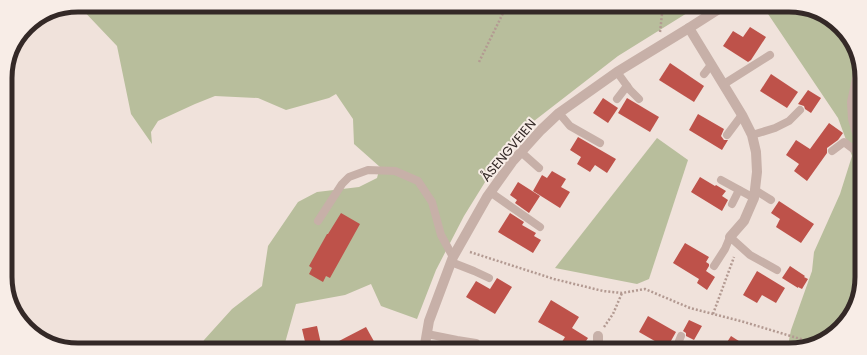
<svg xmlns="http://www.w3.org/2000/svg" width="867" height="355" font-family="Poppins,sans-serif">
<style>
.green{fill:#b8be9c}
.building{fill:#be524a}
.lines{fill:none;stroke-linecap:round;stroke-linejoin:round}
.path{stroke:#b39a92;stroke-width:2.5;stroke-dasharray:2 2;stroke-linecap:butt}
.service{stroke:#c7b0a8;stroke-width:8}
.minor{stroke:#c7b0a8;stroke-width:10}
.labels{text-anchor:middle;stroke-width:4;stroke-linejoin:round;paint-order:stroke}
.street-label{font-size:13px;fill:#342927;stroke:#f8ede7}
.rim{fill:none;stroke:#342927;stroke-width:5}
</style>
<rect width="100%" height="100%" fill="#f0e2db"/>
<g class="green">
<path d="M78 5H700L618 56 534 121 495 166 464 216 436 270 417 319 381 306 371 284 345 295 296 304 283 350H200L204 340 232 309 262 286 268 246 298 202 317 192 359 187 377 178 380 167 354 144 353 119 336 94 329 98 286 110 258 98 215 96 195 104 158 121 151 132 152 144 131 114 117 46Z"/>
<path d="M762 5H789L817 10 847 33 861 68 859 160 853 157 859 168 857 305 830 338 793 350H787L791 330 812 271 814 252 840 194 852 156 838 118Z"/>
<path d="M657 138 688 160 649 279 637 284 555 268Z"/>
</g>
<g class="building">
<path d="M750 27 766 37 751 60 748 62 723 46 733 31 743 37Z"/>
<path d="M670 63 704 86 694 102 659 80Z"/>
<path d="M771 74 798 92 787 108 760 91Z"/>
<path d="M808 90 821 98 811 113 805 109 804 106 798 104Z"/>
<path d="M603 98 618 108 608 123 593 113Z"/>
<path d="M627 98 659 117 650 132 618 113Z"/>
<path d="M698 114 724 129 721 136 724 140H728L722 150 689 130Z"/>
<path d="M829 123 843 133 838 140 827 148V153L807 181 794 171 799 164 786 155 796 140 810 149Z"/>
<path d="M578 137 616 159 607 173 595 165 590 172 577 164 581 157 570 150Z"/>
<path d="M552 171 566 179 561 187 570 192 560 208 533 191 542 175 547 178Z"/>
<path d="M700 177 715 186 716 185 726 191 722 196 728 200 722 211 691 192Z"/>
<path d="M518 182 540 196 529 213 515 203 517 200 510 195Z"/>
<path d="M779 201 814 224 801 243 776 227 780 219 771 213Z"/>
<path d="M341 213 360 224 330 278 326 276 323 282 309 274 312 268 309 266 327 234H328Z"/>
<path d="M510 213 524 222 522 225 536 233 534 236 541 240 533 253 498 232Z"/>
<path d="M685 243 709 257 706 262 709 264V266L706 271 715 277 707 290 697 283 699 279 673 263Z"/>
<path d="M790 266 805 276 804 277 808 279 802 289 798 287V288L782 278Z"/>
<path d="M757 271 785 288 776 303 762 295 757 303 743 295Z"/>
<path d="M497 278 512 287 495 314 466 297 476 281 490 289Z"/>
<path d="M551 300 579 317 572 328 588 338 580 350H569L560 345 565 337 538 322Z"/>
<path d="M648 316 676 332 667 348 639 332Z"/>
<path d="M689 320 702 326 694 340 686 336V333L683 331Z"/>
<path d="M317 326 321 344H319L317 341H314L310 343 309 346H306L302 329Z"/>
<path d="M366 327 376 345 368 350H344L339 341Z"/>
<path d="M731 336 753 350H722Z"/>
</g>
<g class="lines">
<g class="path">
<path d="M660 32 663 5"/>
<path d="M479 62 507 5"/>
<path d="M470 252 554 279 603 291 622 293 645 289 690 308 744 322 804 340 818 342"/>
<path d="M713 314 734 257"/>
<path d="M604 327 613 314 622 293"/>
</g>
<g class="service">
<path d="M617 72 630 90 639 99"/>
<path d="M704 74 711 65"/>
<path d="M724 84 770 55"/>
<path d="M617 99 627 86"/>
<path d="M559 113 570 126 600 143"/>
<path d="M727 135 742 115"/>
<path d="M752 135 775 128 789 121 800 110"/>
<path d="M832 151 844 142 860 154"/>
<path d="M521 152 539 168"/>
<path d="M721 180 754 198"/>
<path d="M755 190 771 200"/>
<path d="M490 192 540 227"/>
<path d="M732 204 739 190"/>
<path d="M318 221 342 184 349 177 368 170 395 171 418 181 432 202 441 235 453 257"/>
<path d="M451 262 474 271 489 278"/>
<path d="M714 266 725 249 730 237 750 255 777 270"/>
<path d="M427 334 457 340 476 343"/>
<path d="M314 346 316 350"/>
<path d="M676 350 677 346 681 336"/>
</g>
<g class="minor">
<path d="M689 28 742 115 752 135 756 152 757 172 754 198 744 221 730 237"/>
<path d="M860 143 853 119 852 102 860 65"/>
<path d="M598 336V350"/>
<path d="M424 350 429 321 453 257 487 197 512 162 541 130 559 113 617 72 689 28 725 5"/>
</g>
</g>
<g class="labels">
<g class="street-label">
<text transform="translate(508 150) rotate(-50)" y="5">ÅSENGVEIEN</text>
</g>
</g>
<path d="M0 0H867V355H0ZM78 12H789A66 66 0 0 1 855 78V277A66 66 0 0 1 789 343H78A66 66 0 0 1 12 277V78A66 66 0 0 1 78 12Z" fill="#f8ede7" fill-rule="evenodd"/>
<path class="rim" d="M78 12H789A66 66 0 0 1 855 78V277A66 66 0 0 1 789 343H78A66 66 0 0 1 12 277V78A66 66 0 0 1 78 12Z"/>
</svg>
